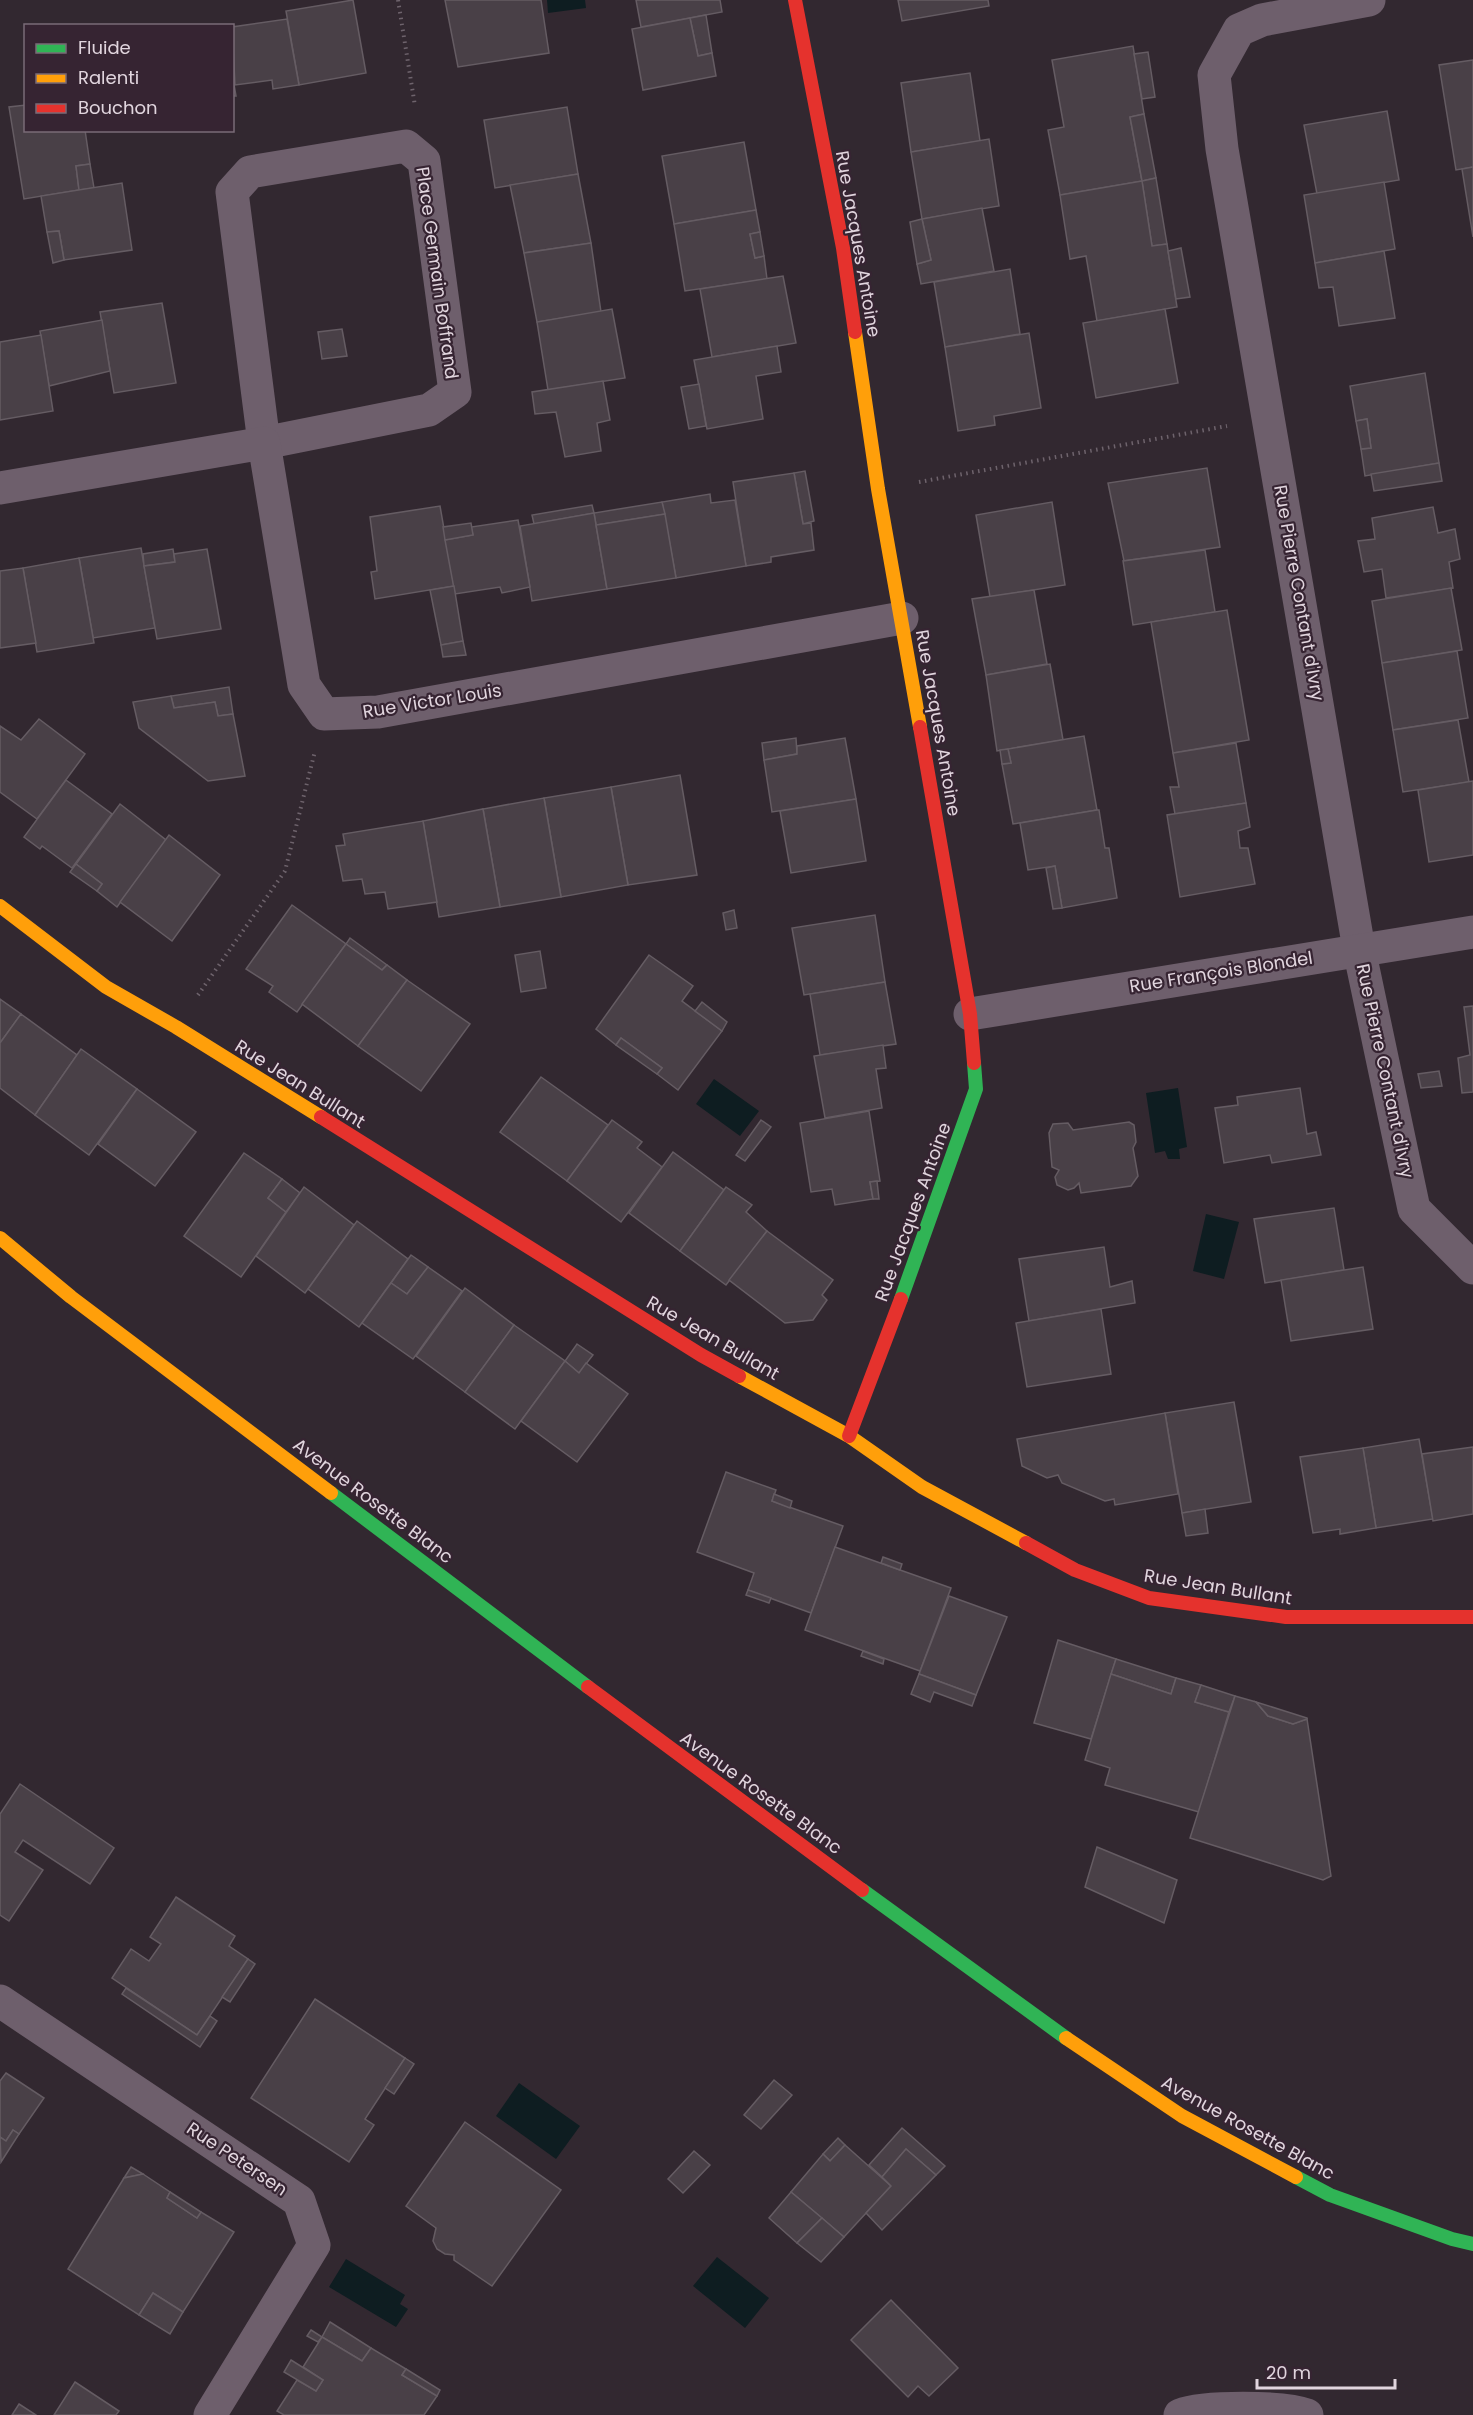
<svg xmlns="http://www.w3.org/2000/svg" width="1473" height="2415" font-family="Poppins,sans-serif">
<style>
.water{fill:#0e1d21}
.building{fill:#494047;stroke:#655c63;stroke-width:1.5}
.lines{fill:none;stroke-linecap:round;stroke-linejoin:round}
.path{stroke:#6e636c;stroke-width:4;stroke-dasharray:1.5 4.5;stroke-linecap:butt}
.street{stroke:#6e5f6c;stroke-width:33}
.fast{stroke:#30b455;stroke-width:14}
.slow{stroke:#ff9f0a;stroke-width:14}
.jam{stroke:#e5322d;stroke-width:14}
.labels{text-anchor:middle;stroke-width:4.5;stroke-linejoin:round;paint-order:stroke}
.street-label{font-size:18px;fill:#e1d5de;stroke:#362432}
</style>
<rect width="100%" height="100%" fill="#322830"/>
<g class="water">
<path d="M547 0H585L586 8 548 13Z"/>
<path d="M714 1079 759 1111 740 1136 696 1104Z"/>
<path d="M1178 1088 1187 1147 1179 1149 1180 1159H1168L1165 1151 1155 1153 1146 1093Z"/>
<path d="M1206 1214 1239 1222 1224 1279 1193 1271Z"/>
<path d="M519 2083 580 2126 556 2159 496 2116Z"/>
<path d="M717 2257 769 2298 745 2328 693 2286Z"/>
<path d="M346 2259 405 2295 400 2304 408 2309 396 2327 329 2287Z"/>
</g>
<g class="building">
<path d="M353 0 366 73 299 85 286 11Z"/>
<path d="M445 0H541L549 53 458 67Z"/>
<path d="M636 0H720L722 12 641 27Z"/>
<path d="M898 0H988L989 6 902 21Z"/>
<path d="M706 15 712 53 698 56 690 18Z"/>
<path d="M690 18 698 56 712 53 716 76 643 90 632 29Z"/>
<path d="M287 19 299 85 273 89 272 80 235 85 232 27Z"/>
<path d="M1133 46 1144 114 1130 117 1142 181 1060 195 1048 130 1064 127 1052 60Z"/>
<path d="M1148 52 1155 97 1142 99 1134 54Z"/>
<path d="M1473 60V167L1456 170 1439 65Z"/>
<path d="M232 73 236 96H232Z"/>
<path d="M970 73 980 141 911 152 901 83Z"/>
<path d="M26 105V130H85L90 164 76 166 79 190 24 199 9 107Z"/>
<path d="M567 107 578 174 495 188 484 120Z"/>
<path d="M1387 111 1399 180 1317 194 1304 125Z"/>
<path d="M1144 114 1156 178 1142 181 1130 117Z"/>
<path d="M989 139 999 206 922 219 911 152Z"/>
<path d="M744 142 756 210 674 224 662 156Z"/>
<path d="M90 164 94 188 79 190 76 166Z"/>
<path d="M1473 167V237L1462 169Z"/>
<path d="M578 174 591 243 524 253 510 185Z"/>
<path d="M1156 178 1167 244 1152 246 1142 181Z"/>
<path d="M1142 181 1152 246 1167 244 1177 307 1097 321 1086 256 1070 259 1060 195Z"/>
<path d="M1384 182 1395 249 1315 263 1304 195Z"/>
<path d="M122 183 132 250 64 260 59 231 47 232 41 196Z"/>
<path d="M982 208 994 271 921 284 917 264 931 260 922 219Z"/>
<path d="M756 210 760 232 750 234 755 258 764 256 767 279 685 291 674 224Z"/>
<path d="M922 219 931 260 917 264 910 222Z"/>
<path d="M59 231 64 260 53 263 47 232Z"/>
<path d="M760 232 764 256 755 258 750 234Z"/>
<path d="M591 243 601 312 537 322 524 253Z"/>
<path d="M1181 248 1190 297 1176 299 1168 251Z"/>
<path d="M1384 251 1395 318 1339 326 1333 287 1319 288 1315 263Z"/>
<path d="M1010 269 1020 334 945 347 934 282Z"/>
<path d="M783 276 796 343 712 357 700 289Z"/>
<path d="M162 303 176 383 114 393 100 312Z"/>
<path d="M612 309 625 378 548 390 537 322Z"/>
<path d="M1165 309 1178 383 1096 398 1083 323Z"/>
<path d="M102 320 110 371 49 386 40 331Z"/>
<path d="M342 329 347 356 322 359 318 332Z"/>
<path d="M1029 333 1041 408 994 416 995 425 958 431 945 347Z"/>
<path d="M41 335 53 411 0 420V342Z"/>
<path d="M777 346 781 372 756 376 763 419 707 429 694 360Z"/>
<path d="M1425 373 1439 463 1365 476 1361 449 1371 448 1367 419 1356 421 1350 386Z"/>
<path d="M603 381 610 420 597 423 601 451 565 457 556 412 535 414 532 392Z"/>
<path d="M699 384 706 426 689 429 681 387Z"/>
<path d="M1367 419 1371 448 1361 449 1356 421Z"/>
<path d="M1439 463 1442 481 1374 491 1371 474Z"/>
<path d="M1207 468 1220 547 1124 561 1108 483Z"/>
<path d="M805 471 814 521 803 524 794 473Z"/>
<path d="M794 473 803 524 811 523 814 550 771 557V562L746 566 733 482Z"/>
<path d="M710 494 711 503 735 500 746 566 676 578 662 502Z"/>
<path d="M662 502 665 514 596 525 594 513Z"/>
<path d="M1052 502 1065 585 990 597 976 515Z"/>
<path d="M592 505 594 513 534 524 532 515Z"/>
<path d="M440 506 454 586 375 599 371 572 377 571 370 517Z"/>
<path d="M1433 507 1438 533 1455 529 1460 559 1449 562 1453 588 1386 598 1382 569 1364 572 1358 541 1375 539 1372 518Z"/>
<path d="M594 513 607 589 532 601 520 526Z"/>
<path d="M665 514 676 578 607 589 596 525Z"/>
<path d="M518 520 530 587 502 593 500 587 455 594 445 540 473 535 471 527Z"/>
<path d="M471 523 473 535 445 540 443 527Z"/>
<path d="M141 548 155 628 93 638 79 558Z"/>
<path d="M173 549 175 562 144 566 143 554Z"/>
<path d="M207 549 221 629 157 639 144 566 175 562 174 554Z"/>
<path d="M1205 550 1215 612 1133 625 1123 561Z"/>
<path d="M79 558 94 643 37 652 23 568Z"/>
<path d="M23 568 36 643 0 648V571Z"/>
<path d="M454 586 463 641 441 645 430 590Z"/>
<path d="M1451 588 1462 650 1382 663 1372 601Z"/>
<path d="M1034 590 1047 664 986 675 972 599Z"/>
<path d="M1227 610 1249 740 1173 753 1151 622Z"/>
<path d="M463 641 466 655 443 657 441 645Z"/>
<path d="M1457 651 1468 718 1393 730 1382 663Z"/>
<path d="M1050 664 1063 740 997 751 986 675Z"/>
<path d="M229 687 233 714 218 716 215 702 174 708 171 696Z"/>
<path d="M171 696 174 708 215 702 218 716 233 714 245 776 208 781 139 728 133 702Z"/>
<path d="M39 719 85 754 37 819 0 792V726L21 740Z"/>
<path d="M1458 720 1469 782 1403 792 1393 730Z"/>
<path d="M1084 736 1097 810 1013 824 1002 764 1011 763 1008 749Z"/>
<path d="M796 738 797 754 764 760 762 743Z"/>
<path d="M845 738 856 799 772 812 764 760 797 754V746Z"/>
<path d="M1236 743 1246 803 1175 814 1170 787H1179L1173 753Z"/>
<path d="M1008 749 1011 763 1002 764 1000 750Z"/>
<path d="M680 775 697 875 628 885 611 787Z"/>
<path d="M66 780 112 814 72 868 42 846 40 849 24 837Z"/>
<path d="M1473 781V855L1429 862 1418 790Z"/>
<path d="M611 787 628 885 561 897 544 798Z"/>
<path d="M544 798 561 897 500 907 483 809Z"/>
<path d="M856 799 866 861 791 873 780 811Z"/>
<path d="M1246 803 1250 827 1238 831 1240 848H1248L1255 884 1180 897 1167 815Z"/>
<path d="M120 804 166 840 117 907 97 891 102 884 76 864Z"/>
<path d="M483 809 500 907 439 917 423 821Z"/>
<path d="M1097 810H1099L1105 848H1109L1117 898 1062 908 1055 866 1028 870 1020 823Z"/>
<path d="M423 821 437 902 388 909 385 892 365 894 362 879 343 881 336 846 345 845 343 834Z"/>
<path d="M169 835 220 875 172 941 120 902Z"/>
<path d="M76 864 102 884 97 891 70 872Z"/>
<path d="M1055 866 1062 908 1053 909 1046 868Z"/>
<path d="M292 905 346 944 297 1012 269 992 273 986 246 969Z"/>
<path d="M734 910 737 928 726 930 723 913Z"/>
<path d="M875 915 885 982 804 995 792 928Z"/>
<path d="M350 938 387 965 382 970 346 944Z"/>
<path d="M346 944 382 970 387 965 407 980 358 1046 302 1004Z"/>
<path d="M540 951 546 988 521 992 515 955Z"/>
<path d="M649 955 693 986 682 1001 722 1031 678 1090 657 1074 662 1068 621 1038 616 1045 596 1029Z"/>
<path d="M407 980 470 1024 421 1091 358 1046Z"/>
<path d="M885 982 896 1044 820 1055 810 994Z"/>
<path d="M0 999 21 1014 0 1043Z"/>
<path d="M702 1002 727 1022 722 1031 695 1011Z"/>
<path d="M1473 1006V1092L1462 1093 1458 1058 1470 1055 1464 1007Z"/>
<path d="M21 1014 77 1055 35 1115 0 1088V1043Z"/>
<path d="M621 1038 662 1068 657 1074 616 1045Z"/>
<path d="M883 1045 886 1068 876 1069 882 1108 825 1118 814 1056Z"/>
<path d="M81 1049 137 1089 89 1155 35 1115Z"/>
<path d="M1439 1071 1442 1086 1421 1088 1418 1074Z"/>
<path d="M541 1077 608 1125 567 1181 500 1132Z"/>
<path d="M1300 1088 1307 1134 1316 1132 1321 1155 1272 1163 1270 1155 1224 1163 1215 1108 1238 1105 1237 1097Z"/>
<path d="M137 1089 196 1132 155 1186 98 1144Z"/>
<path d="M869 1111 880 1181 870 1182 873 1199 835 1205 832 1189 811 1192 800 1123Z"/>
<path d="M612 1120 642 1142 637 1148 662 1167 621 1222 567 1181Z"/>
<path d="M761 1120 771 1127 745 1161 736 1155Z"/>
<path d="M1129 1122 1134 1125 1136 1142 1133 1148 1138 1176 1131 1186 1081 1193 1079 1183 1074 1188 1068 1190 1057 1185 1055 1177 1059 1170 1052 1167 1049 1133 1053 1124 1068 1123 1073 1130Z"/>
<path d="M673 1152 724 1190 680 1251 629 1213Z"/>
<path d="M244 1153 282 1179 268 1198 286 1212 241 1277 184 1236Z"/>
<path d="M282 1179 300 1193 286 1212 268 1198Z"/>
<path d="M877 1181 879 1199H873L870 1182Z"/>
<path d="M304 1187 354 1225 305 1293 256 1256Z"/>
<path d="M726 1187 752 1205 746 1212 767 1231 726 1285 680 1251Z"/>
<path d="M1334 1208 1344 1270 1265 1283 1254 1219Z"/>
<path d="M357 1221 408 1259 359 1327 308 1289Z"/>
<path d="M767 1231 833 1280 822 1295 827 1300 813 1320 785 1323 729 1280Z"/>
<path d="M1104 1247 1110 1287 1132 1281 1135 1303 1029 1321 1019 1259Z"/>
<path d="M411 1255 428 1267 407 1294 391 1283Z"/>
<path d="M428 1267 462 1291 413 1359 362 1323 391 1283 407 1294Z"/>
<path d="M1363 1267 1373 1329 1291 1341 1281 1280Z"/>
<path d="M465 1288 514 1325 465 1392 416 1356Z"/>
<path d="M1101 1309 1111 1374 1027 1387 1016 1323Z"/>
<path d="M514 1325 565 1361 515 1429 465 1392Z"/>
<path d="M577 1344 593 1355 579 1373 565 1361Z"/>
<path d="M565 1361 579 1373 586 1363 628 1394 577 1462 521 1421Z"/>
<path d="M1234 1402 1251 1502 1182 1513 1165 1413Z"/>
<path d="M1165 1413 1178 1494 1115 1505 1114 1499 1105 1501 1062 1483 1058 1475 1047 1478 1022 1466 1017 1439Z"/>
<path d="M1419 1439 1433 1519 1376 1528 1363 1448Z"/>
<path d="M1473 1447V1514L1433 1521 1422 1454Z"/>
<path d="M1363 1448 1376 1528 1340 1534V1529L1313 1533 1300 1457Z"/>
<path d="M726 1472 776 1490 772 1501 843 1526 811 1613 748 1590 754 1573 697 1552Z"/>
<path d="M774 1494 792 1501 790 1508 772 1501Z"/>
<path d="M1205 1509 1208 1533 1186 1536 1182 1513Z"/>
<path d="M835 1547 951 1588 920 1671 805 1630Z"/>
<path d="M883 1557 902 1564 900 1570 881 1563Z"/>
<path d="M748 1590 771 1598 769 1603 746 1595Z"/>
<path d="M949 1596 1007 1617 976 1695 919 1674Z"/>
<path d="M1058 1640 1116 1659 1091 1739 1034 1723Z"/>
<path d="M863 1651 884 1659 883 1664 861 1656Z"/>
<path d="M1116 1659 1176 1678 1171 1694 1111 1674Z"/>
<path d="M919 1674 976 1695 972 1706 934 1692 930 1702 911 1694Z"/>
<path d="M1111 1674 1171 1694 1176 1678 1201 1685 1195 1702 1229 1712 1199 1812 1105 1785 1110 1768 1085 1760Z"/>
<path d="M1201 1685 1235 1696 1229 1712 1195 1702Z"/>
<path d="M1235 1696 1256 1702 1268 1716 1293 1724 1307 1719 1331 1876 1323 1880 1190 1838Z"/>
<path d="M1256 1702 1307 1718V1719L1293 1724 1268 1716Z"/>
<path d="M20 1784 114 1848 90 1884 23 1840 15 1852 43 1870 9 1921 0 1915V1814Z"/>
<path d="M1097 1847 1177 1880 1164 1923 1085 1887Z"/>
<path d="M176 1897 235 1936 229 1946 248 1959 197 2035 112 1978 131 1949 149 1961 161 1944 150 1937Z"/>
<path d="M248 1959 255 1964 230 2002 222 1997Z"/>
<path d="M126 1988 197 2035 210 2016 217 2021 200 2047 122 1994Z"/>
<path d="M315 1999 405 2058 365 2119 374 2125 349 2162 251 2098Z"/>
<path d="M405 2058 414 2064 394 2094 385 2088Z"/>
<path d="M6 2073 44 2098 19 2134 13 2130 6 2141 0 2137V2081Z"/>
<path d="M774 2080 792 2095 761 2129 744 2115Z"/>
<path d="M465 2122 561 2190 492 2286 454 2260V2255L445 2254 437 2249 433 2241 436 2228 406 2206Z"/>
<path d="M902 2128 945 2166 936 2175 906 2149 882 2177 869 2165Z"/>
<path d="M13 2130 19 2134 1 2162 0 2137 6 2141Z"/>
<path d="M838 2138 845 2145 830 2161 823 2154Z"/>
<path d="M845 2145 891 2186 844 2237 791 2192 823 2154 830 2161Z"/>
<path d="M906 2149 936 2175 882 2230 866 2213 891 2186 882 2177Z"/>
<path d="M694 2151 710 2165 683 2193 668 2179Z"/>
<path d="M131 2167 143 2174 124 2178Z"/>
<path d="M143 2174 170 2192 167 2198 197 2218 201 2212 234 2232 183 2312 153 2293 139 2315 68 2269 124 2178Z"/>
<path d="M170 2192 201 2212 197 2218 167 2198Z"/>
<path d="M791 2192 822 2218 797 2243 769 2218Z"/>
<path d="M822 2218 844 2237 821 2262 797 2243Z"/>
<path d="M153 2293 183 2312 170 2334 139 2315Z"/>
<path d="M891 2300 958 2368 929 2396 918 2386 908 2397 851 2340Z"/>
<path d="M330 2322 371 2348 362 2361 322 2337Z"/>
<path d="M311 2330 322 2337 318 2342 307 2336Z"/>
<path d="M322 2337 362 2361 371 2348 406 2369 402 2375 437 2396 424 2415H284L277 2411 297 2380 316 2391 323 2380 303 2367Z"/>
<path d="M291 2360 323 2380 316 2391 284 2372Z"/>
<path d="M406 2369 440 2390 437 2396 402 2375Z"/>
<path d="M75 2382 119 2411 116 2415H54Z"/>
<path d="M19 2404 36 2415H12Z"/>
</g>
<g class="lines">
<g class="path">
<path d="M398 0 415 106"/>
<path d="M919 482 1227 426"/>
<path d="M198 995 285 871 315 751"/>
</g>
<g class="street">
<path d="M1369 0 1262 20 1239 30 1214 75 1222 149 1359 949 1414 1209 1473 1268"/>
<path d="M406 146 424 161 455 392 429 410 264 443 232 192 250 172Z"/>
<path d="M0 488 264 443 304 685 324 714 378 712 902 618"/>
<path d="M970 1014 1473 932"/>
<path d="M0 2001 299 2201 314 2245 210 2415"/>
<path d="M1180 2415C1203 2406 1283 2406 1307 2415"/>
</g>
<g class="fast">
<path d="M901 1299 976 1089 974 1063"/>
<path d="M331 1493 588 1687"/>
<path d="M862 1890 1066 2038"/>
<path d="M1296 2177 1330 2195 1452 2239 1473 2244"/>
</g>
<g class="slow">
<path d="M855 332 878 489 920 727"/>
<path d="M0 906 106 987 176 1027 321 1117"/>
<path d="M0 1238 71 1297 331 1493"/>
<path d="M739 1376 849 1436 922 1487 1026 1543"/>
<path d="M1066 2038 1182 2116 1296 2177"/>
</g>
<g class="jam">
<path d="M795 0 843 248 855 332"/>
<path d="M920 727 970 1014 974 1063"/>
<path d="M321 1117 701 1355 739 1376"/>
<path d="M849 1436 901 1299"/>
<path d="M1026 1543 1075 1570 1149 1598 1286 1617H1473"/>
<path d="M588 1687 862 1890"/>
</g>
</g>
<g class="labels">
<g class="street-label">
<text transform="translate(858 244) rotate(80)" y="6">Rue Jacques Antoine</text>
<text transform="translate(437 273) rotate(82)" y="6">Place Germain Boffrand</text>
<text transform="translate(1299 593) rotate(80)" y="6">Rue Pierre Contant d'Ivry</text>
<text transform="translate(432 701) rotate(-9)" y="6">Rue Victor Louis</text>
<text transform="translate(938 723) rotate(80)" y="6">Rue Jacques Antoine</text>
<text transform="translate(1221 972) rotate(-9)" y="6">Rue François Blondel</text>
<text transform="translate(1385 1071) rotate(78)" y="6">Rue Pierre Contant d'Ivry</text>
<text transform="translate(300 1084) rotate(32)" y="6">Rue Jean Bullant</text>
<text transform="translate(913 1212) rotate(-70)" y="6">Rue Jacques Antoine</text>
<text transform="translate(713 1338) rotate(30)" y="6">Rue Jean Bullant</text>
<text transform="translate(373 1501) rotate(37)" y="6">Avenue Rosette Blanc</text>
<text transform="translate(1218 1587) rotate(9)" y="6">Rue Jean Bullant</text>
<text transform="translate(761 1793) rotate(36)" y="6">Avenue Rosette Blanc</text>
<text transform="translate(1248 2128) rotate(29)" y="6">Avenue Rosette Blanc</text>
<text transform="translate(237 2159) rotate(34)" y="6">Rue Petersen</text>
</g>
</g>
<rect x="24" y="24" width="210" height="108" fill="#362432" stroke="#7a6b77" stroke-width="1.5"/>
<rect x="36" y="44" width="30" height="9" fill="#30b455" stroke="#7a6b77" stroke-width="1.5"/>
<text x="78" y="54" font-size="18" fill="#e1d5de">Fluide</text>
<rect x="36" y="74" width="30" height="9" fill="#ff9f0a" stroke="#7a6b77" stroke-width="1.5"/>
<text x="78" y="84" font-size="18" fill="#e1d5de">Ralenti</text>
<rect x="36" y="104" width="30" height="9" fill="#e5322d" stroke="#7a6b77" stroke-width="1.5"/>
<text x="78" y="114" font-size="18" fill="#e1d5de">Bouchon</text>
<path d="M1257 2379v9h138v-9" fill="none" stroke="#e1d5de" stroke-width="3"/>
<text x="1266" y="2379" font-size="18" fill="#e1d5de" stroke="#362432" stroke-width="4.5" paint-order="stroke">20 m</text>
</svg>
